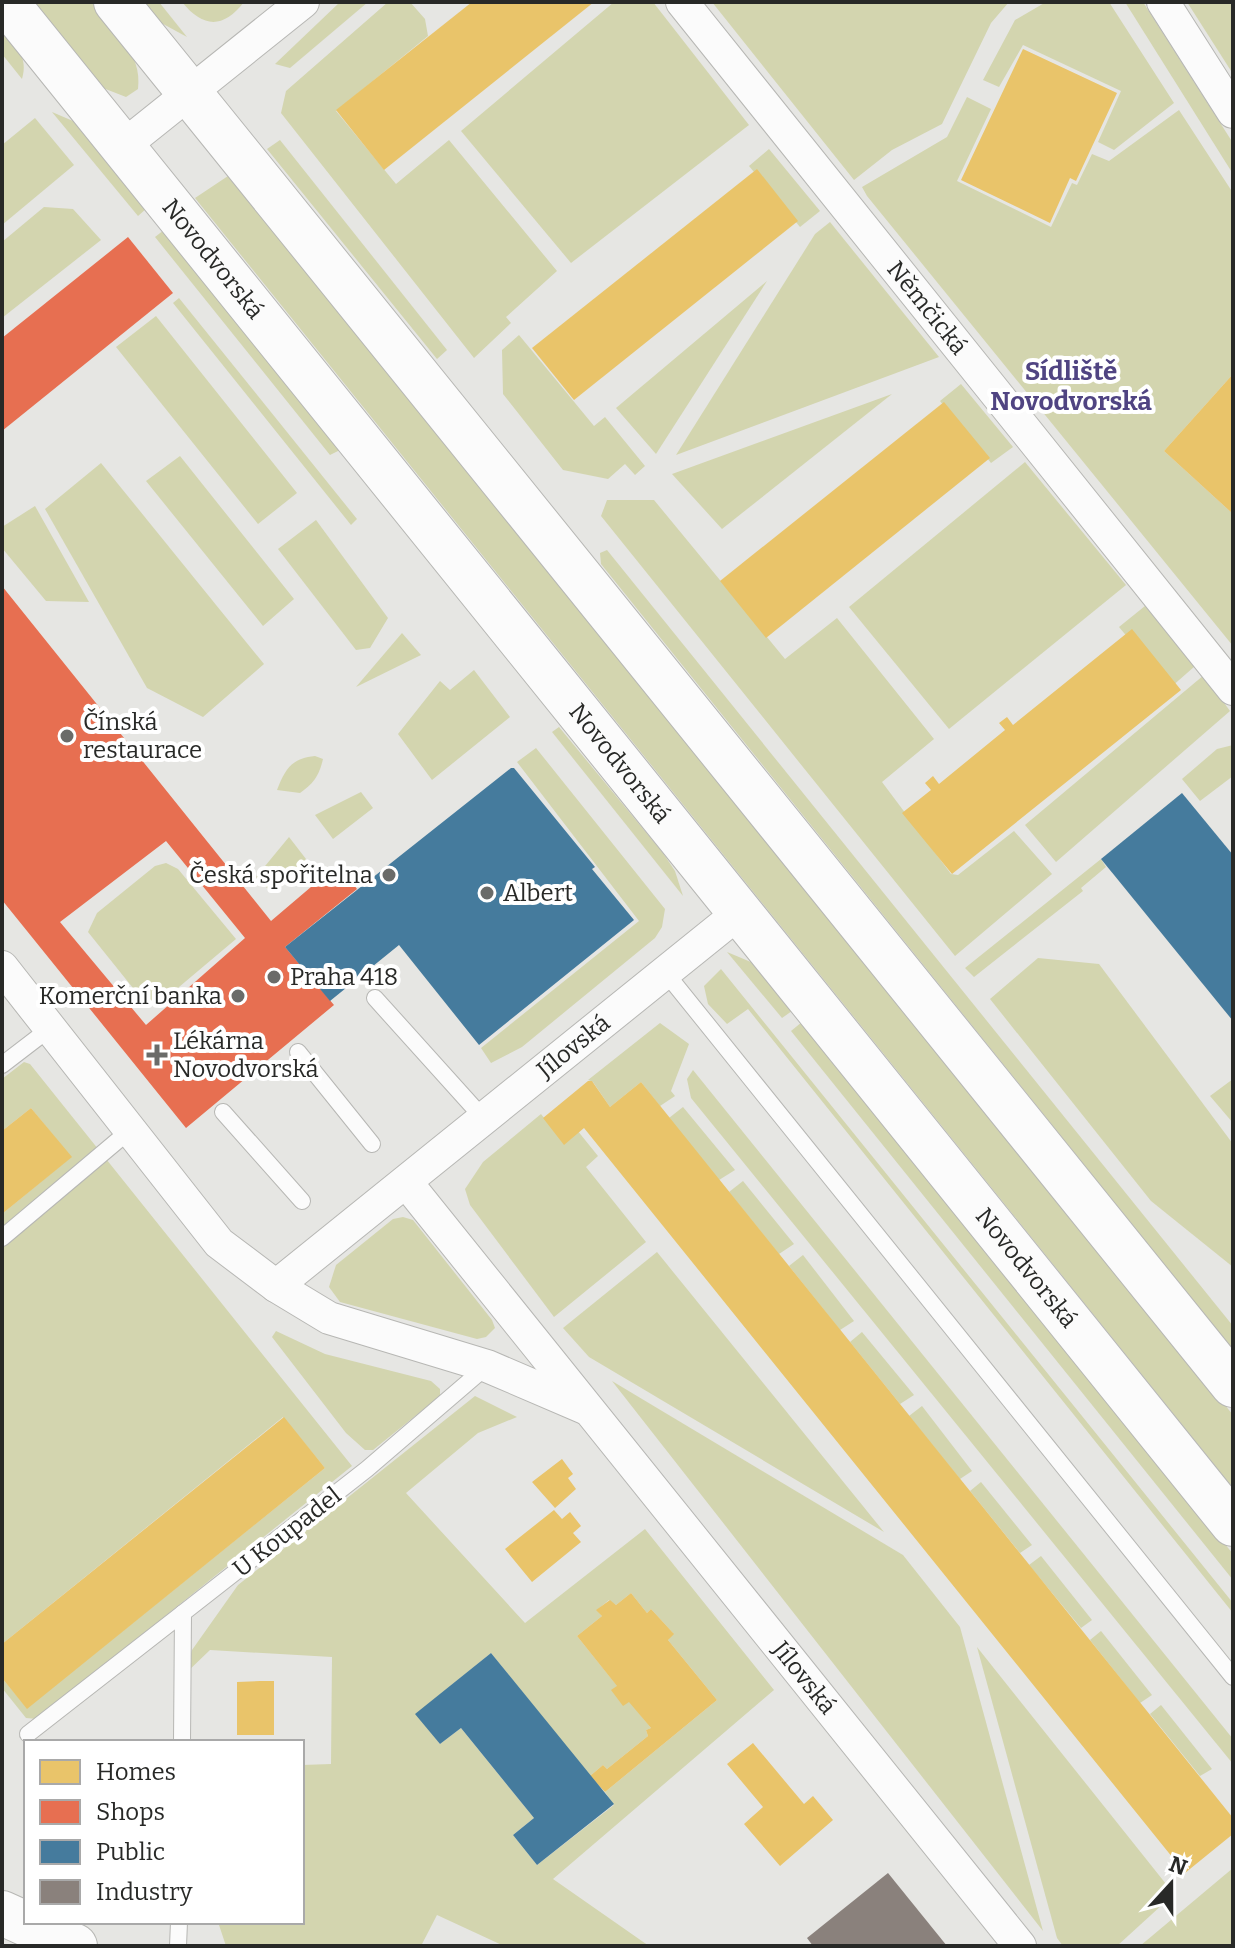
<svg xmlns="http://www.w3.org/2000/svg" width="1235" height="1948" font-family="Bitter,serif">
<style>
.green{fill:#d3d5af;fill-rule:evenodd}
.homes{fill:#e9c46a}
.shops{fill:#e76f51;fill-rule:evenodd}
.public{fill:#457b9d}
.industry{fill:#8a817c}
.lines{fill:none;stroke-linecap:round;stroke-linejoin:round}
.lane-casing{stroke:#b7b7b4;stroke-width:18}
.street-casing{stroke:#b7b7b4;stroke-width:34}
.secondary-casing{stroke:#b7b7b4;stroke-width:46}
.lane{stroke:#fbfbfb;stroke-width:16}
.street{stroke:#fbfbfb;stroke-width:32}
.secondary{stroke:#fbfbfb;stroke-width:44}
.poi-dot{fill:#6a6b69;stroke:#fff;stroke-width:3}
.labels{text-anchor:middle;stroke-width:8;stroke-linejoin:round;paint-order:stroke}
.street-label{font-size:24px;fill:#282927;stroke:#fff}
.poi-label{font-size:24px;fill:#282927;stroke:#fff;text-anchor:start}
.neighbourhood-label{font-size:26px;font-weight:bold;fill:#504482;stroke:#fff}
</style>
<rect width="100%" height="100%" fill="#e6e6e3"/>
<g class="green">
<path d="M33 2H91C112 28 143 53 138 89L126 97 103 88Z"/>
<path d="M141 2H159L187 37 154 19Z"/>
<path d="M182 2H244C223 29 203 28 182 2Z"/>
<path d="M340 2H368L290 68 275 64Z"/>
<path d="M388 2H410L425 19 428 36 336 111 396 184 449 140 557 271 506 317 511 323 474 358 281 113 286 91Z"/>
<path d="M614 2H653L749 125 571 263 461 131Z"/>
<path d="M712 2H1009L991 23 942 124 892 150 854 180Z"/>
<path d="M1046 2H1109L1174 103 1114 150 1098 142 1121 91 1023 45 999 87 983 80 1015 20Z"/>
<path d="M1125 2H1143L1233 143V174Z"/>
<path d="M1187 2H1233V74Z"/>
<path d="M2 28C15 44 29 57 22 79L2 54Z"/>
<path d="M967 97 991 109 957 181 1051 227 1072 183 1077 185 1092 154 1109 161 1179 110 1233 193V374L1164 451 1233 514V646L867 196 862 187 947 137Z"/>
<path d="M52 112 73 121 147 208 138 216Z"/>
<path d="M35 118 74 165 2 225V145Z"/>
<path d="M280 140 447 350 437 359 267 149Z"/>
<path d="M769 149 820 211 800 227 749 166Z"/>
<path d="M231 174 1233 1415V1488L195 198Z"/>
<path d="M44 207 73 209 101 240 2 318V242Z"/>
<path d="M830 222 939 357 676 455 815 234Z"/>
<path d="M164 230 342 449 330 455 155 237Z"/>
<path d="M767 281 656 454 616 408Z"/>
<path d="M179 298 357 519 351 525 173 303Z"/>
<path d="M156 316 297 493 258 524 116 347Z"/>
<path d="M519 335 594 426 605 417 645 466 635 475 625 464 608 479 563 470 503 394 502 350Z"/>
<path d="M961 384 1013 447 991 463 940 401Z"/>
<path d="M892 394 722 529 672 474Z"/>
<path d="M180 456 294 599 263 626 146 481Z"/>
<path d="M1025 462 1126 585 949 729 849 607Z"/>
<path d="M101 463 264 664 203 717 147 688 45 509Z"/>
<path d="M607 500H654L785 659 837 618 934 739 882 782 951 874 958 875 1014 831 1052 874 955 956 601 516Z"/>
<path d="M35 506 89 602 46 601 2 548V527Z"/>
<path d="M316 520 388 618 370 648 356 650 278 549Z"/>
<path d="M607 550 1233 1326V1350L601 564 600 553Z"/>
<path d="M1145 606 1195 666 1170 688 1119 627Z"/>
<path d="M402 633 421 655 356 687Z"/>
<path d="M474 670 510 717 432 780 398 734 440 681 450 690Z"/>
<path d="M1204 675 1230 711 1056 862 1025 825Z"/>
<path d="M559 727 663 853 675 871 683 896 552 732Z"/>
<path d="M1233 745V776L1200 801 1182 779 1217 749Z"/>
<path d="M536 748 665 909 662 927 655 938 522 1047 491 1063 481 1048 639 921 517 762Z"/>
<path d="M315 756 323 759C319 776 314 783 300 793L277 790C285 769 292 758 315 756Z"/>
<path d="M361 792 373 808 333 839 315 815Z"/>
<path d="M289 837 306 859 269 890 256 877Z"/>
<path d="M1101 859 1106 867 1081 888 1083 891 974 977 965 968Z"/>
<path d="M166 863 178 869 236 939 160 1003H145L88 932 97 913 155 866Z"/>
<path d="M727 952 758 965 792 1011 782 1018Z"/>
<path d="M1038 958 1099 964 1233 1144V1267L1151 1201 990 999Z"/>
<path d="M721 969 1233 1603V1613L748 1009 727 1024 708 1004 704 986Z"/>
<path d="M802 1022 1233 1554V1580L791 1031Z"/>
<path d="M660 1023 689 1044 671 1091 675 1096 660 1106 641 1082 610 1107 593 1082 588 1080Z"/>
<path d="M24 1062 30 1064 352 1466 37 1719 26 1718 2 1688V1678L27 1708 325 1468 283 1417 2 1644V1214L71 1157 31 1108 2 1131V1079Z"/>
<path d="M693 1070 1233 1739V1764L691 1098 687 1079Z"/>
<path d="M1233 1079V1123L1210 1096Z"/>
<path d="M683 1107 735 1170 719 1180 669 1118Z"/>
<path d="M541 1114 563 1142 577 1130 598 1156 586 1167 646 1242 554 1317 470 1205 465 1189 483 1162Z"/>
<path d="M743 1181 794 1244 779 1254 729 1192Z"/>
<path d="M403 1217 413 1220 492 1320 495 1328 486 1337 477 1339 340 1302 329 1287 336 1265 393 1219Z"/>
<path d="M657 1252 884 1532 589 1357 563 1328Z"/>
<path d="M803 1255 854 1321 840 1330 789 1266Z"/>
<path d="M276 1331 325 1354 431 1381 440 1389V1396L373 1450H365L346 1433 272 1337Z"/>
<path d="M862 1332 914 1395 900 1404 850 1342Z"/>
<path d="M612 1381 903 1555 960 1627 1043 1931Z"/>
<path d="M475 1396 517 1417 478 1433 406 1493 525 1623 645 1529 774 1690 553 1879 649 1946H504L437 1915 421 1946H226L218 1922H302V1765L331 1764 332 1657 210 1650 184 1675 192 1650 238 1585ZM631 1593 647 1613 651 1609 673 1633 668 1640 717 1700 605 1792 614 1805 537 1865 513 1835 534 1818 461 1728 440 1744 416 1714 491 1653 590 1776 603 1765 607 1769 648 1736 646 1730 651 1728 577 1636 602 1616 597 1610 609 1600 616 1605Z"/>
<path d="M922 1406 972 1471 960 1479 909 1416Z"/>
<path d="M981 1482 1032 1545 1020 1553 970 1491Z"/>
<path d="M1041 1556 1092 1620 1081 1628 1029 1565Z"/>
<path d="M1101 1631 1152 1695 1140 1703 1090 1640Z"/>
<path d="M977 1647 1174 1894 1117 1946H1063L1057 1938Z"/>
<path d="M1161 1705 1212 1769 1200 1776 1150 1714Z"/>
<path d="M1233 1868V1946H1140Z"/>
</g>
<g class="homes">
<path d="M472 2H594L384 170 336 110Z"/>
<path d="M1023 49 1117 93 1076 181 1070 178 1050 223 961 180Z"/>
<path d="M757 169 798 221 574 400 532 348Z"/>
<path d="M1233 374V514L1164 451Z"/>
<path d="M944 402 990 458 766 638 720 581Z"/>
<path d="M1132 629 1181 690 952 874 902 813 931 790 925 783 933 776 939 784 1005 730 999 723 1007 717 1013 725Z"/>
<path d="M588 1081H592L610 1107 641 1082 1233 1818V1834L1185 1873 584 1128 564 1145 543 1118Z"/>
<path d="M31 1108 72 1157 2 1214V1131Z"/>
<path d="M284 1417 325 1468 27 1709 2 1678V1644Z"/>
<path d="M562 1459 573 1474 568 1478 576 1489 555 1508 532 1482Z"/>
<path d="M554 1510 562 1519 570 1512 581 1526 573 1533 581 1542 532 1582 505 1549Z"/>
<path d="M631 1593 647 1613 651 1609 674 1634 668 1640 717 1700 605 1792 590 1776 603 1765 607 1769 648 1736 646 1730 651 1728 629 1702 623 1706 611 1690 617 1686 577 1636 602 1616 596 1610 610 1600 616 1605Z"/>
<path d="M260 1681H274V1735H237V1682Z"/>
<path d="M753 1743 804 1804 813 1796 833 1820 780 1866 744 1824 763 1807 727 1764Z"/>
</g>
<g class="shops">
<path d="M128 237 173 293 2 431V338Z"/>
<path d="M2 586 271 921 338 864 357 889 285 947 334 1005 186 1128 2 900ZM166 841 245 938 146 1025 60 922Z"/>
</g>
<g class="public">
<path d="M511 768H514L595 867 592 869 634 920 479 1045 399 945 330 1001 285 947Z"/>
<path d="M1182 793 1233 855V1021L1101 859Z"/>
<path d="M491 1653 614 1804 537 1865 513 1835 534 1818 461 1728 440 1744 415 1714Z"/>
</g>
<path class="industry" d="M888 1873 947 1946H813L807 1938Z"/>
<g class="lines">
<g class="lane-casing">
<g id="lane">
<path d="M665 972 1233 1677"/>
<path d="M375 998 484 1119"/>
<path d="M298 1052 372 1144"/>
<path d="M2 1065 49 1029"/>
<path d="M223 1112 302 1201"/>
<path d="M2 1238 129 1131"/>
<path d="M28 1734 183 1613"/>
<path d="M182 1742 183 1613 367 1469 487 1366"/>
<path d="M178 1946 179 1922"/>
</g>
</g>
<g class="street-casing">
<g id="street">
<path id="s1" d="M682 2 1233 689"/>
<path d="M1163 2 1233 112"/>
<path d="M122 147 303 2"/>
<path d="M2 967 219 1243 276 1286 329 1318 487 1366 585 1408"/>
<path id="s2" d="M406 1182 1020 1946"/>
<path id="s3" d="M276 1286 740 912"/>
</g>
</g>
<g class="secondary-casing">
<g id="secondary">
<path id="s4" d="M6 2 1233 1524"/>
<path d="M116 2 1233 1385"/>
<path d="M2 1913 75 1946"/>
</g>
</g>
<use href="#lane" class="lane"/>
<use href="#street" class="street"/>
<use href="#secondary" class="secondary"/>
</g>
<g class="poi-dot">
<circle cx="67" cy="736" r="8"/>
<circle cx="389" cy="875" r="8"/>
<circle cx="487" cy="893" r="8"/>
<circle cx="274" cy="977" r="8"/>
<circle cx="238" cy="996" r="8"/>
<path d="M153 1043h8v8h8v8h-8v8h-8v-8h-8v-8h8z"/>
</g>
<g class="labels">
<g class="street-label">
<text dy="8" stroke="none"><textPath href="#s4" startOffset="330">Novodvorská</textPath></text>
<text dy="8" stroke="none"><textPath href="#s1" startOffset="392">Němčická</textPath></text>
<text dy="8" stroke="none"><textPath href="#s4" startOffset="978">Novodvorská</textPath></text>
<text dy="8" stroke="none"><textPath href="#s3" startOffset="382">Jílovská</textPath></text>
<text dy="8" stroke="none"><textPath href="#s4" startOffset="1626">Novodvorská</textPath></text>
<text transform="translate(287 1532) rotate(-38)" y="8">U Koupadel</text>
<text dy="8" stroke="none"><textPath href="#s2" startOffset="636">Jílovská</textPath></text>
</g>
<g class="poi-label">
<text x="83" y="730">Čínská<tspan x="83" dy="28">restaurace</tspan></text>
<text x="373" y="883" text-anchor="end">Česká spořitelna</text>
<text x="503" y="901">Albert</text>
<text x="290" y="985">Praha 418</text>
<text x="222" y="1004" text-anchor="end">Komerční banka</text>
<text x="173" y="1049">Lékárna<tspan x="173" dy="28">Novodvorská</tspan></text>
</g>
<g class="neighbourhood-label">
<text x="1071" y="380">Sídliště<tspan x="1071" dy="30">Novodvorská</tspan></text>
</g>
</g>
<rect width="1235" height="1948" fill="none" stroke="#282927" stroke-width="8"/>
<rect x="24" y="1740" width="280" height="184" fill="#ffffff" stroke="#a9a9a9" stroke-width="2"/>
<rect x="40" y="1760" width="40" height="24" fill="#e9c46a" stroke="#a9a9a9" stroke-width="2"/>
<text x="96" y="1780" font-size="24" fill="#282927">Homes</text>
<rect x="40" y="1800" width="40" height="24" fill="#e76f51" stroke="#a9a9a9" stroke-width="2"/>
<text x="96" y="1820" font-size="24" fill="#282927">Shops</text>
<rect x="40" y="1840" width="40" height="24" fill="#457b9d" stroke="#a9a9a9" stroke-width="2"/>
<text x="96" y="1860" font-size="24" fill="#282927">Public</text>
<rect x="40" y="1880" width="40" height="24" fill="#8a817c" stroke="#a9a9a9" stroke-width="2"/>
<text x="96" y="1900" font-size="24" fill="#282927">Industry</text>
<g transform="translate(1171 1884) rotate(21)" stroke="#ffffff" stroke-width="6" paint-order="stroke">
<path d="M0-6L14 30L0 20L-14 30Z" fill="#282927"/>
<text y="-12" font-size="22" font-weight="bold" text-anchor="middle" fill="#282927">N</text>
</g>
</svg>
